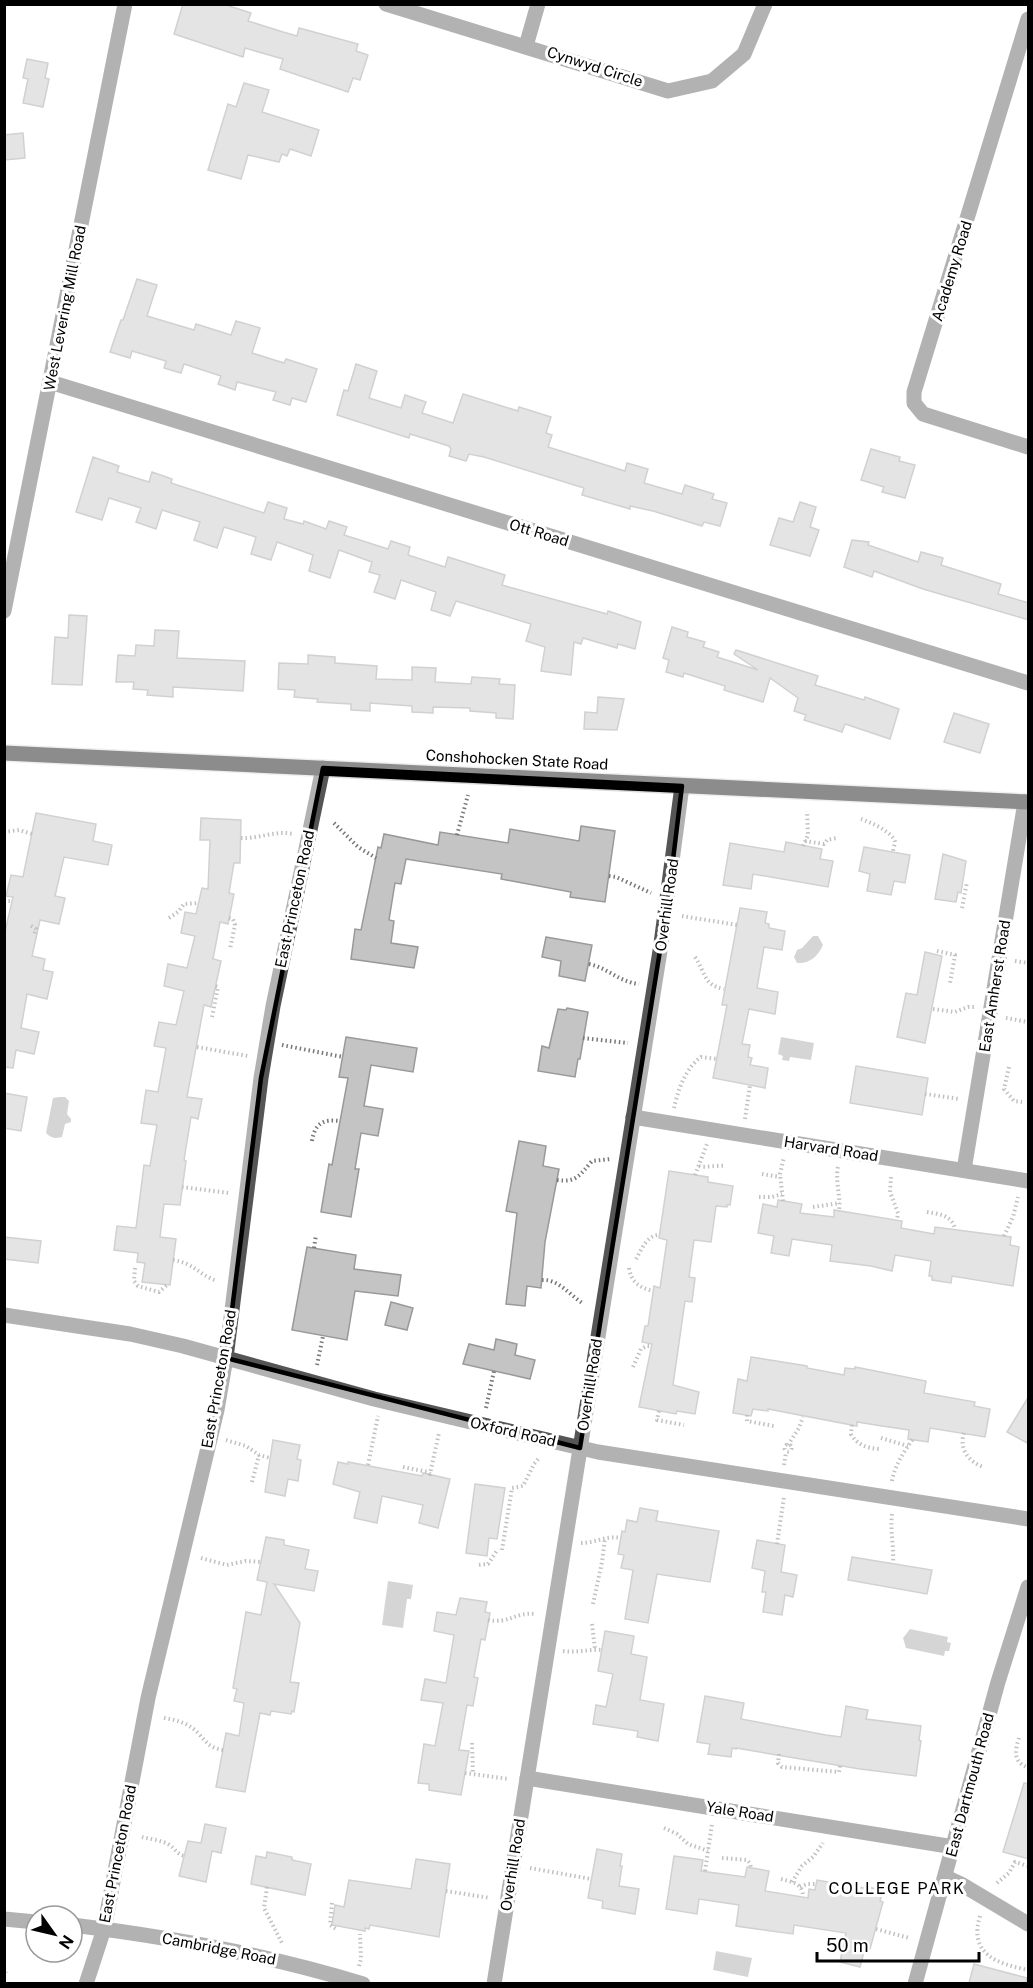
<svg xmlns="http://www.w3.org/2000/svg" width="1033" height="1988" font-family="'Public Sans',sans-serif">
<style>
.water{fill:#a3a3a3}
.building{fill:#c4c4c4;stroke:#999;stroke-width:1.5}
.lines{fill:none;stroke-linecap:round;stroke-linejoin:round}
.major-casing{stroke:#dbdbdb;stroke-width:18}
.path{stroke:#777;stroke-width:4;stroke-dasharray:1.5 3;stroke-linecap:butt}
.minor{stroke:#555;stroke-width:15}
.major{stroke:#000;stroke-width:15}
.marked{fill:none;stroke:#000;stroke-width:4.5;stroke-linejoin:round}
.labels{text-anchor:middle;stroke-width:6;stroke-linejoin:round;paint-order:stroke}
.street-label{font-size:15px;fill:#000;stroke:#fff}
.neighbourhood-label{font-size:16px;letter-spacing:1.5px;fill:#000;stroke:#fff}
</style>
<rect width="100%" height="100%" fill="#fff"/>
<g class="water">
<path d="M813 936H818L823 945C818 956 810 964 797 963L794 957 797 950 802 948Z"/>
<path d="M781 1037 814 1043 811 1060 790 1057 789 1061 782 1060 783 1056 778 1054Z"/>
<path d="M59 1097H65L69 1101 67 1114 71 1119V1122L65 1124 62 1137C55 1139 51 1138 46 1133L53 1098Z"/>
<path d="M388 1581 413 1585 411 1599H407L403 1628 382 1625Z"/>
<path d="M910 1629 948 1637 947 1642 951 1643 949 1651H945L944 1656 906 1648 903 1638Z"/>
<path d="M716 1951 752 1958 748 1977 713 1970Z"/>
</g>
<g class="building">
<path d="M183 4H223L251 13 248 21 283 32 297 36 299 28 358 44 356 51 368 55 360 80 353 78 348 92 280 69 283 59 245 48 243 57 174 34Z"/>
<path d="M27 59 48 63 45 78 49 79 43 107 23 103 28 79 23 78Z"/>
<path d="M244 83 269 90 262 112 319 130 311 156 290 149 287 156 282 154 279 162 248 155 241 179 208 170 228 104 236 107Z"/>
<path d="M23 133 25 158 4 160V135Z"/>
<path d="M137 279 157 285 147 316 194 330 196 324 231 335 236 321 260 328 252 353 284 363 286 359 317 369 306 402 292 398 290 405 273 400 276 392 237 382 235 390 218 384 221 376 184 364 181 373 164 368 166 361 132 351 130 358 110 352 121 320H123Z"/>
<path d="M356 364 377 371 369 398 401 408 405 395 426 402 422 413 453 423 463 394 518 411 519 407 551 417 546 433 552 435 548 447 625 471 627 463 648 469 644 483 682 494 685 485 714 494 712 499 727 503 720 526 704 522 702 526 653 511 630 506V509L582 495 584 488 484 457 469 454 466 461 449 456 451 449 449 446 410 434 409 438 337 415 344 390 348 391Z"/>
<path d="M871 449 900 457 899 461 915 465 905 498 882 492 884 487 861 480Z"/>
<path d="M93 457 119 466 117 472 149 482 152 472 172 479 171 483 264 513 268 502 287 508 284 519 303 524 304 521 326 529 329 521 347 527 344 535 388 549 391 541 410 547 408 555 445 567 448 557 505 575 502 585 607 614 608 611 641 622 635 649 618 644 617 648 583 638 581 644 574 642 571 675 541 671 545 647 526 641 531 624 456 601 450 616 431 610 436 592 401 580 395 599 374 592 380 575 369 572 372 562 339 550 330 578 309 571 313 555 277 542 271 560 251 554 256 537 224 527 217 548 194 540 200 522 162 510 156 529 136 522 141 508 109 498 102 520 76 512Z"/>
<path d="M800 502 816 507 810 527 819 530 810 556 770 545 779 518 793 522Z"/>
<path d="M852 540 869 542 868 545 918 562 921 552 943 558 941 565 1001 584 998 594 1029 603V620L923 589 874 571 872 577 844 567Z"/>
<path d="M69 615 87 616 82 685 52 684 55 637 68 638Z"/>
<path d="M672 627 688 632 687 637 705 642 703 647 719 652 717 657 758 670 734 654 736 650 818 676 815 685 864 700 865 697 899 709 890 739 845 724 842 732 804 720 806 715 794 711 798 698 770 678 763 702 724 690 725 686 684 673 683 677 666 672 669 660 663 658Z"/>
<path d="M155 630 179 631 177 658 245 661 243 691 173 687V697L147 695 148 690 133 689 134 682H116L118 655 135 656 136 645 154 646Z"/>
<path d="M308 655 335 657V663L377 666 376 679 412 680V667L436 668 435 682 471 684 472 677 500 679 499 684 515 685 513 719 496 718V713L470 711V708L433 707V713L412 712V706L370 703V711L351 710V704L317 702 318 699 294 697 295 690 278 689 279 663 308 664Z"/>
<path d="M598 697 624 699 617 730 584 729 585 712 597 713Z"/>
<path d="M954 713 989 724 980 753 944 742Z"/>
<path d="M36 813 96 824 93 841 112 845 108 865 64 857 55 896 65 898 59 924 40 920 32 956 45 959 43 970 53 972 47 999 27 994 21 1028 39 1032 34 1054 16 1050 13 1068 4 1067V936L13 897 6 896 11 875 23 877Z"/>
<path d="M201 818 241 820 240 863H234L229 893 234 894 228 924 220 922 213 959 221 961 211 1007 204 1005 187 1097 202 1099 198 1119 191 1117 184 1160 186 1161 180 1205 164 1204 160 1237 176 1239 170 1285 142 1282 145 1263 137 1262 138 1253 114 1250 117 1226 136 1228 144 1165 150 1166 157 1125 141 1123 146 1090 158 1092 166 1048 154 1046 159 1022 176 1025 184 991 164 986 168 964 187 968 195 936 181 933 185 912 196 914 202 888 208 889 210 840H200Z"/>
<path d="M581 826 615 831 605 902 570 897 571 892 501 879 502 874 406 859 401 884 395 883 389 920 394 921 391 943 418 947 414 968 351 959 355 929 361 930 378 847 381 848 384 834 438 845 440 832 508 843 510 829 579 841Z"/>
<path d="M786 842 822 849 820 859 833 861 828 887 753 874 751 889 723 885 730 843 784 852Z"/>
<path d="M864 847 910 855 905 883 894 881 891 895 867 891 870 874 859 871Z"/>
<path d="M943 854 966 861 961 893 958 892 956 902 935 899Z"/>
<path d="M740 908 767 912 765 923 769 924V928L785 931 782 950 764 947 757 988 778 992 775 1014 749 1009 742 1044 750 1045 748 1057 752 1058 750 1065 768 1068 765 1088 713 1078 727 1005H722Z"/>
<path d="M546 937 592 945 585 981 559 976 561 961 542 957Z"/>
<path d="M925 952 942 956 925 1043 897 1037 906 993 917 995Z"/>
<path d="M567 1008 588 1012 580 1059H578L575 1077 538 1071 542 1046 549 1048 558 1009 566 1010Z"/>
<path d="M346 1037 417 1048 413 1072 371 1065 364 1106 383 1109 378 1136 361 1133 355 1169H359L351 1217 321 1212 329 1164 332 1165 348 1078 339 1077Z"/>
<path d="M856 1066 928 1078 922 1115 850 1103Z"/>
<path d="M4 1093 27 1097 21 1131 4 1128Z"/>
<path d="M519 1141 546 1146 543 1166 559 1169 545 1242 541 1288 527 1286 525 1306 506 1304 517 1213 506 1211Z"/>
<path d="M669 1171 708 1177V1182L733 1186 730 1205H727V1207L716 1206 711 1242 694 1240 689 1277 695 1278 692 1302 685 1301 673 1385 699 1392 695 1414 677 1411 676 1414 639 1407 652 1344 642 1342 645 1326H648L654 1286 660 1288 667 1240 659 1238Z"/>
<path d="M778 1200 802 1204 800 1213 834 1217V1210L902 1221 901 1228 934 1234 935 1227 1011 1237 1010 1245 1019 1247 1013 1286 952 1276 951 1283 932 1280V1276H929L931 1261 895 1255 892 1271 871 1266 830 1261 832 1245 792 1239 789 1256 771 1253 774 1236 758 1233 763 1204 777 1207Z"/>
<path d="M4 1237 41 1241 38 1263 4 1259Z"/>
<path d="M307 1247 356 1255 354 1269 401 1275 398 1296 355 1291 347 1340 292 1330Z"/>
<path d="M391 1302 413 1308 407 1330 385 1325Z"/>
<path d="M496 1339 517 1344 515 1355 535 1360 530 1379 463 1364 469 1344 494 1350Z"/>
<path d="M751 1357 807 1366V1368L844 1375 845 1368 855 1369V1367L926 1381 924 1393 975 1402 974 1406 990 1409 985 1437 930 1428 928 1442 908 1439 909 1430 882 1426 857 1422V1426L768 1409V1411L753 1409 751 1416 733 1413 738 1379 747 1381Z"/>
<path d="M1029 1396V1444L1007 1432Z"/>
<path d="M273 1440 300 1445 297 1459 301 1460 298 1481 288 1479 285 1496 265 1492Z"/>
<path d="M338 1462 348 1464V1462L422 1476 423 1473 450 1479 438 1528 419 1523 423 1505 382 1496 377 1523 354 1518 360 1492 333 1484Z"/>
<path d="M475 1484 505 1488 497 1539 489 1538 487 1556 466 1553Z"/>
<path d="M640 1508 658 1511 656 1521 719 1531 710 1582 657 1574 648 1623 625 1619 633 1570 621 1568 624 1555 618 1554 622 1531 625 1532 627 1520 637 1522Z"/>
<path d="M266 1537 284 1540V1545L309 1550 305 1569 318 1571 314 1591 274 1584 300 1623 290 1682 299 1683 294 1712 292 1711 291 1714 271 1711 270 1715 260 1713 245 1792 216 1787 226 1733 239 1736 244 1703 234 1701 237 1689 233 1688 246 1612 261 1615 267 1582 257 1580Z"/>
<path d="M757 1540 785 1545 781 1572 797 1575 793 1597 785 1595 782 1615 763 1612 766 1592H762L765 1571 752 1568Z"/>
<path d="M852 1557 932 1570 927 1594 848 1580Z"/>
<path d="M460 1598 487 1602 485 1612 490 1613 485 1640 481 1639 474 1677 478 1678 473 1706 467 1705 459 1750 469 1751 461 1795 429 1790V1784L418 1783 424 1744 435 1746 443 1703 421 1700 425 1679 446 1683 454 1635 434 1631 437 1612 456 1615Z"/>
<path d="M605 1631 634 1636 631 1654 647 1657 640 1700 664 1704 658 1741 637 1737 638 1731 593 1724 596 1705 606 1707 613 1674 598 1671Z"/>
<path d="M705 1696 744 1703 741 1719 826 1735 841 1737 846 1706 868 1710 866 1719 921 1726 919 1740 921 1741 916 1776 860 1769 736 1748V1749L732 1748 731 1757 708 1754 710 1744 697 1742Z"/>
<path d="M1024 1783 1029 1784V1859L1003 1852Z"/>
<path d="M205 1824 226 1828 221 1853 212 1851 206 1882 179 1876 188 1841 201 1843Z"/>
<path d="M597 1849 622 1854 620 1866H622L619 1886 639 1889 635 1914 602 1908 603 1901 588 1898Z"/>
<path d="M267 1852 292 1857V1860L311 1864 305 1895 251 1884 256 1856 266 1858Z"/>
<path d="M674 1856 703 1860 701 1871 745 1877 747 1867 769 1871 765 1891 808 1898 809 1889 815 1890 817 1880 864 1888 865 1886 883 1891 880 1901 883 1902 870 1949 865 1948 860 1967 840 1962 846 1933 794 1925 793 1934 736 1926 739 1905 699 1899 697 1914 666 1909Z"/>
<path d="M416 1859 450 1864 439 1937 370 1925 369 1929 365 1928V1931L332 1925 335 1905 344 1907 349 1880 411 1889Z"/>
<path d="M974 1964 1027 1978 1026 1983H969Z"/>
</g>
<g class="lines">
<g class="major-casing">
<path id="major" d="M4 753 1028 802"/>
</g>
<g class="path">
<path d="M861 819C870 822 893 832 895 842 895 843 893 850 893 852"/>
<path d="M334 823 358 847 376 858"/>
<path d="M4 832 19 830 32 834"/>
<path d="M457 835 468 795"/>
<path d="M241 838C259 839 276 830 293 834"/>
<path d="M805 841 824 844 827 840 837 838"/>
<path d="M803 846 808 835 807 811"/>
<path d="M609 876 616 877 651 893"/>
<path d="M4 901H12"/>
<path d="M962 908 967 882"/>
<path d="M682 916 737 925"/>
<path d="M169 918 178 912 184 904 198 903"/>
<path d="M229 918 233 919 235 925 230 949"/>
<path d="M31 926 36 929 34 935"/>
<path d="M937 951 955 955 950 983"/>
<path d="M695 957C706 973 703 985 724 989"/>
<path d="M1015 961 1028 963"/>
<path d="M589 964C608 968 619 982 639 984"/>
<path d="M933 1009 955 1012 968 1007H974"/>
<path d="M212 1017 218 987 215 986"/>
<path d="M1006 1018 1028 1022"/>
<path d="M583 1038 628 1043"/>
<path d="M282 1045 343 1057"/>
<path d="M197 1047 248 1056"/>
<path d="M1009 1067 1004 1089 1014 1101 1022 1102"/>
<path d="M925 1094 960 1099"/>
<path d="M674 1108C678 1090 685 1069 701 1057L717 1059"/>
<path d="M745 1119 750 1085"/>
<path d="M312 1141C315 1123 323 1119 340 1121"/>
<path d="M699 1166C705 1168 716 1165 725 1166"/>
<path d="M838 1167C835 1182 841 1196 839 1211"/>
<path d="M762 1174 780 1177"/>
<path d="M695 1175 707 1144"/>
<path d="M891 1177 890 1192 898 1213 897 1220"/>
<path d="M557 1180C576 1183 580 1175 592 1161L611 1159"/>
<path d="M182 1187 229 1193"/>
<path d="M759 1197H772L782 1194"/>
<path d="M783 1201 780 1174 784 1157"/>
<path d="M813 1207 840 1203"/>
<path d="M927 1212C939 1214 952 1215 955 1229"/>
<path d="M1004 1236 1013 1217 1018 1197"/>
<path d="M314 1248 316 1235"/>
<path d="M636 1259C642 1249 647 1235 659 1235"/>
<path d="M173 1260C194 1263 199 1275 217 1281"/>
<path d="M135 1268 134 1281 138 1286 159 1292 167 1285"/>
<path d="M629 1268C631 1282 640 1288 653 1291"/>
<path d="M542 1280C559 1279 569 1295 584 1304"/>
<path d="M317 1365 323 1336"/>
<path d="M633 1367 641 1349 647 1346H651"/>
<path d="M486 1408 494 1371"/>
<path d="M659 1411 657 1420 684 1425"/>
<path d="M747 1415V1421L774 1426"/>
<path d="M852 1425 851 1434C857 1445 867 1448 879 1449"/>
<path d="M964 1433C959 1449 968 1461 983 1467"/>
<path d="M881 1438 908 1446"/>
<path d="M226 1440 246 1446 259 1455 270 1458"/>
<circle cx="788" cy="1448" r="3.5"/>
<path d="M788 1445 799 1428 803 1417"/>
<path d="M368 1465 378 1416"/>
<path d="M784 1465 786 1452"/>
<path d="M403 1467 428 1472 430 1474 439 1433"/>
<path d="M892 1481C895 1465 903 1453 913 1439"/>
<path d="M252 1482 259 1455"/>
<path d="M892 1514C890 1532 894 1546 893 1563"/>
<path d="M581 1543C595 1543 607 1535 621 1538"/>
<path d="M777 1544 784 1497"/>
<path d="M502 1550 512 1488 523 1486 534 1464 540 1457"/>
<path d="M201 1558 227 1565 246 1561 261 1562"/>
<path d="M479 1565 488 1564 498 1549"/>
<path d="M593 1604 602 1562 605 1538"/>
<path d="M488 1620C510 1624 514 1612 535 1614"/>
<path d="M592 1624 595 1649"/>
<path d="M563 1651C577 1653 589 1649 602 1650"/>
<path d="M164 1718C178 1720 190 1724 199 1734 207 1743 210 1748 223 1750"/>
<path d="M1019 1738C1015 1750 1013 1762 1027 1767"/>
<path d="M472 1743 473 1774"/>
<path d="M779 1754 778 1763 782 1767 839 1772 840 1766"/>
<path d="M465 1773 509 1779"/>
<path d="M664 1828 677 1834 688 1844 708 1851"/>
<path d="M142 1837C150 1839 160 1840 168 1844 175 1848 176 1854 185 1856"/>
<path d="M722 1858 747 1860 750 1863 751 1868"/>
<path d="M530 1868 591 1879"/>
<path d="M705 1871 712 1824"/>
<path d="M781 1879C792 1882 803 1883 803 1897"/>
<path d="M792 1882 802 1866 813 1857 823 1843"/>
<path d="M997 1883 1009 1873 1015 1862 1028 1866"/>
<path d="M267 1887 264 1908 282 1943"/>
<path d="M800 1887 807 1884H816"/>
<path d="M446 1891 490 1898"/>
<path d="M332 1903 330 1925 336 1929"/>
<path d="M980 1916C968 1955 999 1964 1028 1970"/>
<path d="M876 1929 909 1938"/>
<path d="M359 1966 361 1959 360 1934"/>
<path d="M4 1968 6 1973"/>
</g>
<g class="minor">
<path d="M386 4 668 91 712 81 744 54 765 4"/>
<path d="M1028 19 914 392V403L923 414 1028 447"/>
<path d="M526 46 538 4"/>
<path d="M50 382 1028 683"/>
<path d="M4 611 125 4"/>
<path d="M633 1117 1028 1181"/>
<path d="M964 1170 1025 802"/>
<path d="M4 1315 130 1334 183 1346 374 1399 598 1452 1028 1519"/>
<path d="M527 1778 954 1847"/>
<path d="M946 1877 961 1884 1028 1924"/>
<path d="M4 1919 36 1922"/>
<path d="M72 1925C170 1937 269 1955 363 1984"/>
<path d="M86 1984 104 1929 148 1698 217 1410 226 1358 261 1078 273 1006 323 768"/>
<path d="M494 1984 660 951 682 786"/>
<path d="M915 1984 998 1682 1028 1587"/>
</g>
<use href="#major" class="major"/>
</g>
<path d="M0 0H1033V1988H0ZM323 768 682 786 668 901 580 1448 226 1358 261 1078Z" fill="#fff" fill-opacity=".55" fill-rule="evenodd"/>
<path class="marked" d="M323 768 682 786 668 901 580 1448 226 1358 261 1078Z"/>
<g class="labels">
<g class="street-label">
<text transform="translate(595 67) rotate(18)" y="5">Cynwyd Circle</text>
<text transform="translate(952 271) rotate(-73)" y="5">Academy Road</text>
<text transform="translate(65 308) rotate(-79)" y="5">West Levering Mill Road</text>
<text transform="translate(539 533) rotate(17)" y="5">Ott Road</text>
<text transform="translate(517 760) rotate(3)" y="5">Conshohocken State Road</text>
<text transform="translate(295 899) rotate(-78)" y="5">East Princeton Road</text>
<text transform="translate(667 905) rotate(-82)" y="5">Overhill Road</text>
<text transform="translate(995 986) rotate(-81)" y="5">East Amherst Road</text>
<text transform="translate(831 1149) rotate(9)" y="5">Harvard Road</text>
<text transform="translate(219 1379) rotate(-80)" y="5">East Princeton Road</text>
<text transform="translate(590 1385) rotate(-81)" y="5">Overhill Road</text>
<text transform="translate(513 1432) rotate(13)" y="5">Oxford Road</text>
<text transform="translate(970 1785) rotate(-75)" y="5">East Dartmouth Road</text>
<text transform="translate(740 1812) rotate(9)" y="5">Yale Road</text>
<text transform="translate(118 1854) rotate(-79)" y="5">East Princeton Road</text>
<text transform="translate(513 1865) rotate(-81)" y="5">Overhill Road</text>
<text transform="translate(219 1949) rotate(11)" y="5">Cambridge Road</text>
</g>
<g class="neighbourhood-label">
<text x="897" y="1894">COLLEGE PARK</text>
</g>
</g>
<rect width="1033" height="1988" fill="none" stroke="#000000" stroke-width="12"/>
<g transform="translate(54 1934) rotate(124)"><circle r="28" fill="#ffffff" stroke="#999999" stroke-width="1.5"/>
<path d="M0-4.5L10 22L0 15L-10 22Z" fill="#000000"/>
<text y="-9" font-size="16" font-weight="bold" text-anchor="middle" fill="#000000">N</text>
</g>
<path d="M817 1952v9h162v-9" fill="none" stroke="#000000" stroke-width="3"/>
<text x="826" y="1952" font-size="18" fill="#000000" stroke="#ffffff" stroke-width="4.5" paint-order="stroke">50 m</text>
</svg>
